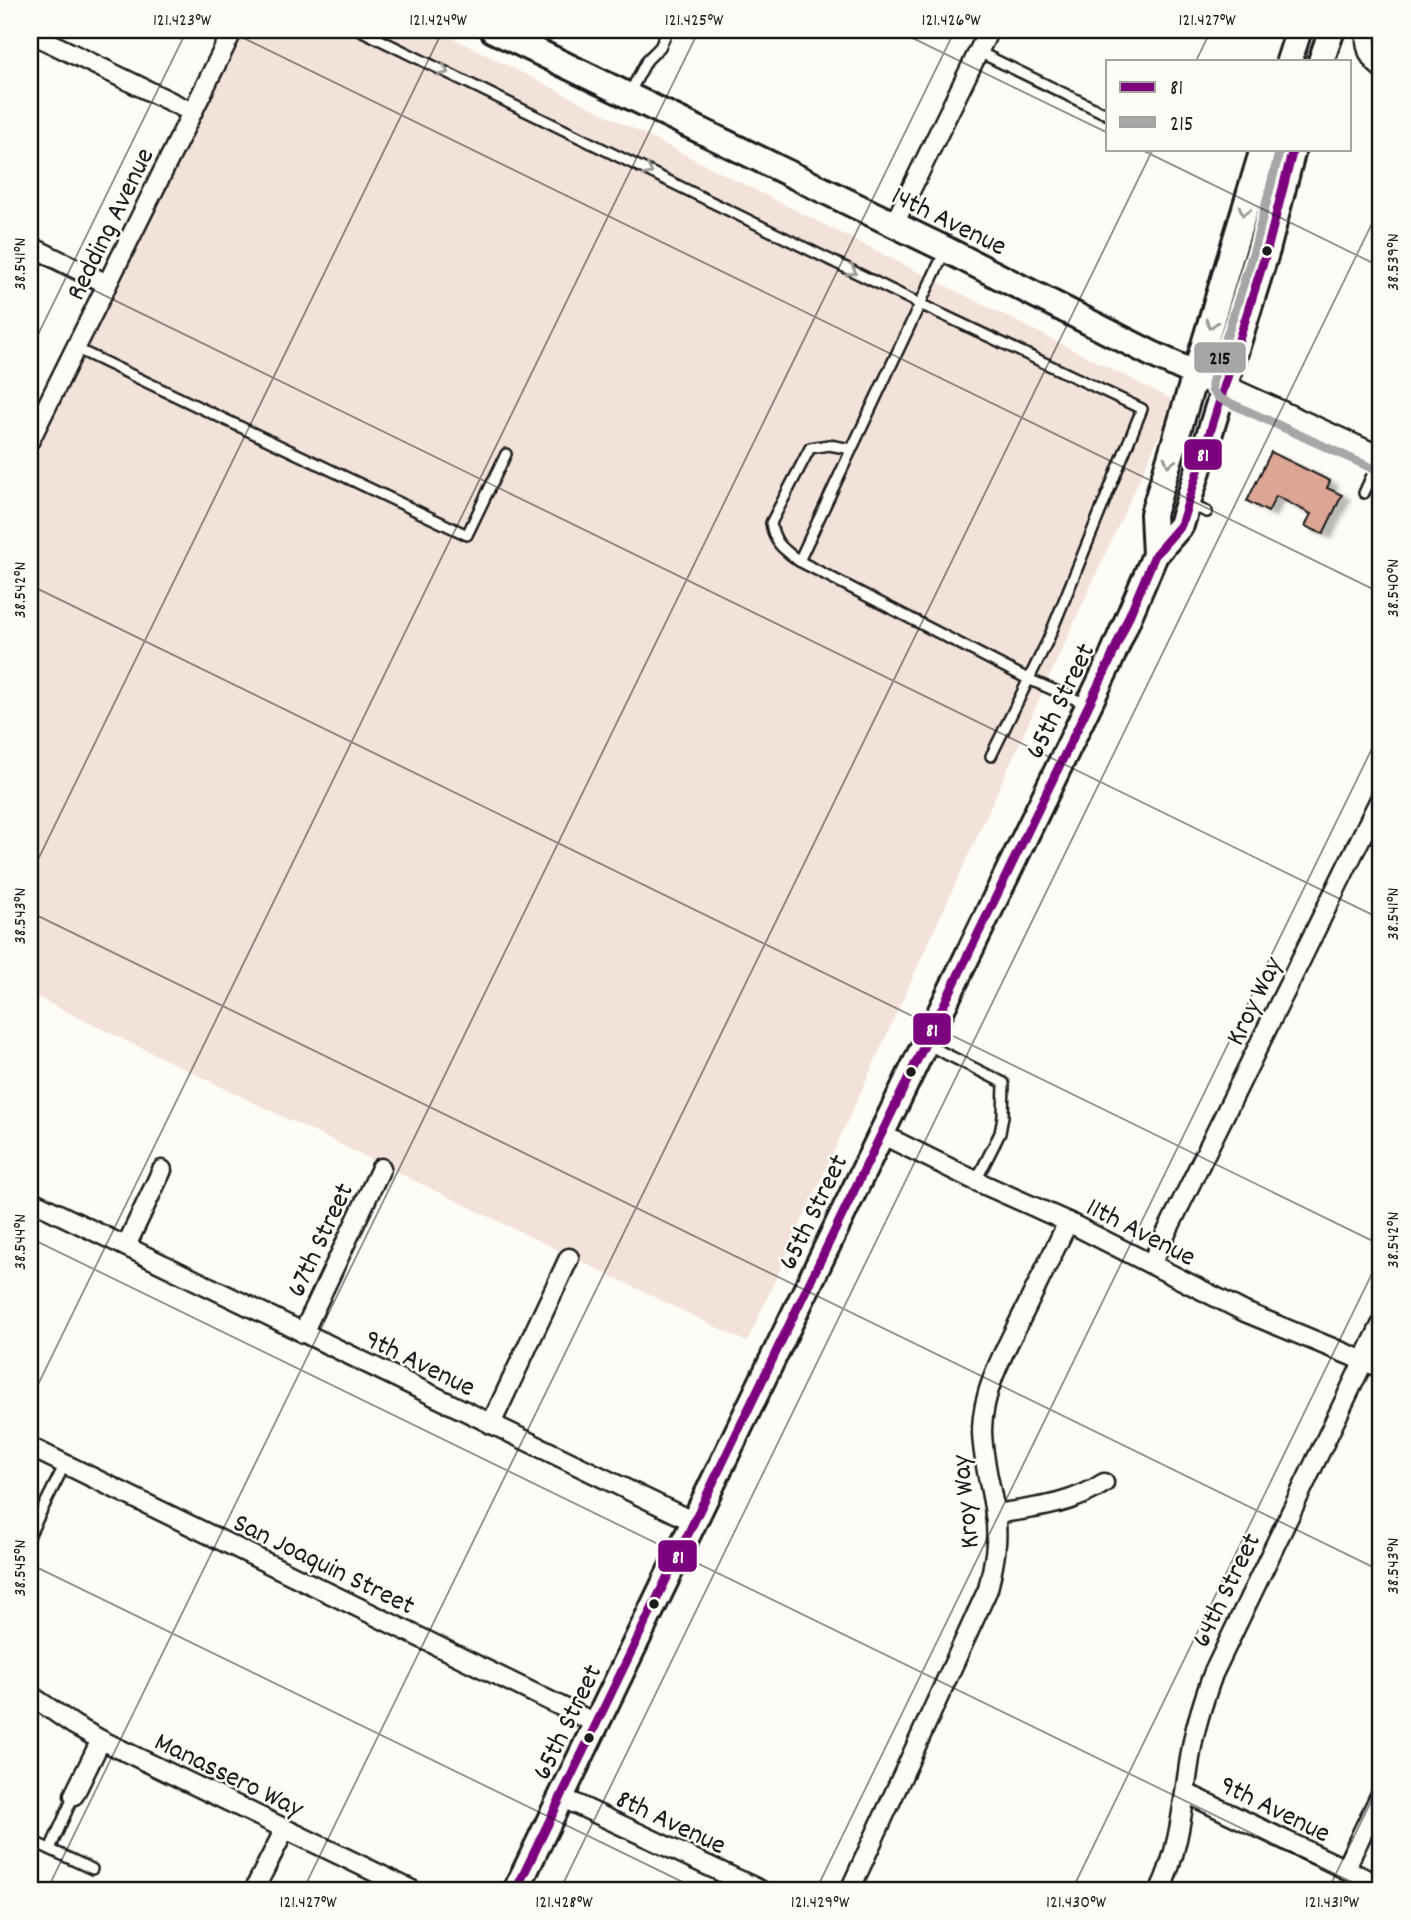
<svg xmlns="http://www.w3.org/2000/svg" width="1411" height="1920" font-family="Dekko,sans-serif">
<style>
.built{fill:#f3e2d9}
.building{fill:#dda694;stroke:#1c1c1c;stroke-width:2;filter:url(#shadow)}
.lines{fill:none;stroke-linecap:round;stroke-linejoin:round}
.service-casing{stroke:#1c1c1c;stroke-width:14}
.minor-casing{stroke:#1c1c1c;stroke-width:23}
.tertiary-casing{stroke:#1c1c1c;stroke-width:28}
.secondary-casing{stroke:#1c1c1c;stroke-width:30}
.service{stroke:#fdfcf7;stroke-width:9}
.minor{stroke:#fdfcf7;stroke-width:18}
.tertiary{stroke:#fdfcf7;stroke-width:23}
.secondary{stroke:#fdfcf7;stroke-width:24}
.bus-1-casing{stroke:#fdfcf7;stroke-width:14}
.bus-2-casing{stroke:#fdfcf7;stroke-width:14}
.bus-1{stroke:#7c027e;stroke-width:9}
.bus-2{stroke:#a6a6a6;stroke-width:9}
.oneway{stroke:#989794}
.ticks{fill:none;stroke:#1c1c1c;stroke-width:2;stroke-opacity:0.45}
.bus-dot{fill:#1c1c1c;stroke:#fdfcf7;stroke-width:2.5}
.labels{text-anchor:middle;stroke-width:5;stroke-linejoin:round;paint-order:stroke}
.street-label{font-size:28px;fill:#1c1c1c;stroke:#fdfcf7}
.line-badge{stroke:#fdfcf7;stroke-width:2.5}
.badge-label{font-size:19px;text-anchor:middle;font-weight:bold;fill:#fff}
.pale-badge-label{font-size:19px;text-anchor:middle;font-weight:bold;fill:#111}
.neatline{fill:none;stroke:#1c1c1c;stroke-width:2.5}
.ticks-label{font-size:18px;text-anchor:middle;fill:#1c1c1c}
</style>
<defs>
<filter id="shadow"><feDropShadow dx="8" dy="4.5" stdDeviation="2" flood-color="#0004"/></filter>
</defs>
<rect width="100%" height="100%" fill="#fdfcf7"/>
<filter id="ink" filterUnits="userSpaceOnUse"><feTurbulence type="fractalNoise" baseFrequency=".0143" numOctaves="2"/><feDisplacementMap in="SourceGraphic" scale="14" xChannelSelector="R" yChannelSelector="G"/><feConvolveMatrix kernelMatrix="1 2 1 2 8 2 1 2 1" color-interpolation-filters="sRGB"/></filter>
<g filter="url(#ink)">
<path class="built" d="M235 30H437L1175 401 747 1342 30 994V469Z"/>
<path class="building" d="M1271 452 1330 481 1327 488 1342 495 1323 534 1305 526 1311 514 1276 496 1268 512 1247 501Z"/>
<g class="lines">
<g class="service-casing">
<g id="service">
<path d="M360 30 920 304 1142 409 1048 640 991 756"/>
<path d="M979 52 1108 115"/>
<path d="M629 94 647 60 660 47 668 30"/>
<path d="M75 348 467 535 506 454"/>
<path d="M851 449 829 445 810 448 771 523C774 543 783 549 799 561L1028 679 1084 703"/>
<path d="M1364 493 1379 460"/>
<path d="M1190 505 1207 512"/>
<path d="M799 561 945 251"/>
<path d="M926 1044 1004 1083 1003 1116 1000 1133 976 1181"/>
<path d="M30 1534 65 1464"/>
<path d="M30 1840 92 1869"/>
<path d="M50 1849 74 1795"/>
</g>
</g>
<g class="minor-casing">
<g id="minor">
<path d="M1366 30C1365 46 1368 58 1381 68"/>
<path d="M30 33 192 112"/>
<path d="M894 224 989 30"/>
<path d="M30 246 107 284"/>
<path d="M30 440 233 30"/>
<path d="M881 1134 976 1181 1068 1222 1245 1312 1381 1368"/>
<path d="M30 1200 694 1522"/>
<path d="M126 1246 162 1170"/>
<path d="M1151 1264 1381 797"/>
<path d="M303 1333 381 1168"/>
<path d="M491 1424 569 1258"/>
<path d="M30 1447 597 1724"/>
<path d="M995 1514C1034 1508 1071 1505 1104 1483"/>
<path d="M30 1695 74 1725 101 1740 412 1890"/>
<path d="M1186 1793 1381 1886"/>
<path d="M74 1795 101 1740"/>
<path d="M561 1797 760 1890"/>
<path d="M1345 1869 1381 1794"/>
<path d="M257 1884 285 1829"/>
<path d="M850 1890 988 1589C994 1564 999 1540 995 1514 991 1485 982 1459 982 1429 983 1388 1005 1350 1023 1314 1038 1283 1053 1253 1068 1222"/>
<path d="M1160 1890C1181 1846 1183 1800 1191 1752 1195 1725 1204 1699 1213 1674L1381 1325"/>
</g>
</g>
<g class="tertiary-casing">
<path id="tertiary" d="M1224 387 1381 459"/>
</g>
<g class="secondary-casing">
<g id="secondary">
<path d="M493 30 945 249 1152 354 1224 387"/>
<path d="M1289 61 1299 30"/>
<path d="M1321 61 1332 30"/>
<path d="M1155 555 1153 514 1263 149"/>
<path d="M516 1890 1110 661 1155 555 1181 525 1267 250 1293 149"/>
</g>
</g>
<use href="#service" class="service"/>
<use href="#minor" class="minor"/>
<use href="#tertiary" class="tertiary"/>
<use href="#secondary" class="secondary"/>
<g class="bus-1-casing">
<path id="bus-1" d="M516 1890 1110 661 1155 555 1181 525 1267 250 1293 149"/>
</g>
<g class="bus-2-casing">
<path id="bus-2" d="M1280 149 1255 247 1212 383V390L1219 398 1376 470"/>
</g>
<use href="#bus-1" class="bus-1"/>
<use href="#bus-2" class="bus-2"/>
</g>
<defs><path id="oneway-chevron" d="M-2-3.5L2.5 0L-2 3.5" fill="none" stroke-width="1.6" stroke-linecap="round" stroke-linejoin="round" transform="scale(1.75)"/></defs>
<g class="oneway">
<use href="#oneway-chevron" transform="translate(444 71) rotate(26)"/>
<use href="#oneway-chevron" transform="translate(648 171) rotate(26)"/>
<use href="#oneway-chevron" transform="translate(1244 211) rotate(107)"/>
<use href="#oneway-chevron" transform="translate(852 271) rotate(26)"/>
<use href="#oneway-chevron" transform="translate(1211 324) rotate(106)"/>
<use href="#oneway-chevron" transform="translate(1169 462) rotate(107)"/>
</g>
</g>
<path class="ticks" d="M227 30 1381 593M896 30 1108 133M1196 61 1211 30M1140 149 1381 267M30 259 1381 919M30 351 187 30M30 585 1381 1245M30 876 443 30M30 912 1381 1571M30 1238 1368 1890M30 1401 699 30M30 1564 699 1890M30 1890H31M47 1890 955 30M303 1890 1153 149M560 1890 1381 205M816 1890 1381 730M1072 1890 1381 1255M1328 1890 1381 1781"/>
<g class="bus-dot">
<circle cx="1267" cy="251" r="6"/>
<circle cx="911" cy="1072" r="6"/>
<circle cx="654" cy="1604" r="6"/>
<circle cx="589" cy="1738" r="6"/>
</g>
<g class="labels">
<g class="street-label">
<text transform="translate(950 219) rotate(26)" y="10">14th Avenue</text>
<text transform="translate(108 223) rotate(-64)" y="10">Redding Avenue</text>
<text transform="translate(1058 700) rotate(-64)" y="10">65th Street</text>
<text transform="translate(1252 1000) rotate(-64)" y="10">Kroy Way</text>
<text transform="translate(811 1211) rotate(-64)" y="10">65th Street</text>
<text transform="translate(1142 1230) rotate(27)" y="10">11th Avenue</text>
<text transform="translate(318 1239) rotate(-65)" y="10">67th Street</text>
<text transform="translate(421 1361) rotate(26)" y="10">9th Avenue</text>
<text transform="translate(963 1502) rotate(-96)" y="10">Kroy Way</text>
<text transform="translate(325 1562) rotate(26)" y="10">San Joaquin Street</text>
<text transform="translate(1224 1589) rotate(-64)" y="10">64th Street</text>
<text transform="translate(565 1721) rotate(-64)" y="10">65th Street</text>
<text transform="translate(230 1773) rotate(26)" y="10">Manassero Way</text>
<text transform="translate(1276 1807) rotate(26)" y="10">9th Avenue</text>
<text transform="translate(672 1820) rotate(25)" y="10">8th Avenue</text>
</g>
</g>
<g class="line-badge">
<rect x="1193" y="341" width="54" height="33" rx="7" fill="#a6a6a6"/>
<rect x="1183" y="438" width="40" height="33" rx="7" fill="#7c027e"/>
<rect x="912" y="1012" width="40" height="34" rx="7" fill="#7c027e"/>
<rect x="657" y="1539" width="41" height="34" rx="7" fill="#7c027e"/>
</g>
<g class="badge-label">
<text x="1203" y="461">81</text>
<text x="932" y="1036">81</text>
<text x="678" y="1563">81</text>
</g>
<g class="pale-badge-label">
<text x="1220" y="364">215</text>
</g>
<rect width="1411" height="1920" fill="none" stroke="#fdfcf7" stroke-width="77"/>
<rect x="1106" y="60" width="245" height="91" fill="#fdfcf7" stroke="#a3a29f" stroke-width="2"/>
<rect x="1120" y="82" width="35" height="10" fill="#7c027e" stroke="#a3a29f" stroke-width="2"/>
<text x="1170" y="94" font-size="21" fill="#1c1c1c">81</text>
<rect x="1120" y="117" width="35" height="10" fill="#a6a6a6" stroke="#a3a29f" stroke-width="2"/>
<text x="1170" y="130" font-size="21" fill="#1c1c1c">215</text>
<rect x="38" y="38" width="1334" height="1844" class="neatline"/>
<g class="ticks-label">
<text x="182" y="25">121.423°W</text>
<text x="438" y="25">121.424°W</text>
<text x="694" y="25">121.425°W</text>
<text x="951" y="25">121.426°W</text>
<text x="1207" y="25">121.427°W</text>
<text transform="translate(1392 262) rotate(-90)" y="6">38.539°N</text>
<text transform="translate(19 264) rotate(-90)" y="6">38.541°N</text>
<text transform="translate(1392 588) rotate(-90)" y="6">38.540°N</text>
<text transform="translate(19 590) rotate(-90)" y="6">38.542°N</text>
<text transform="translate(1392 914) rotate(-90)" y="6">38.541°N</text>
<text transform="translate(19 916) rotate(-90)" y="6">38.543°N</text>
<text transform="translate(1392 1240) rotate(-90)" y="6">38.542°N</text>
<text transform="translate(19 1242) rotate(-90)" y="6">38.544°N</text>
<text transform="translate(1392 1566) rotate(-90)" y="6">38.543°N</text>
<text transform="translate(19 1568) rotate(-90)" y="6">38.545°N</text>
<text x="308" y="1907">121.427°W</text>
<text x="564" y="1907">121.428°W</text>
<text x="820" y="1907">121.429°W</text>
<text x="1076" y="1907">121.430°W</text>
<text x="1332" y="1907">121.431°W</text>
</g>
</svg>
